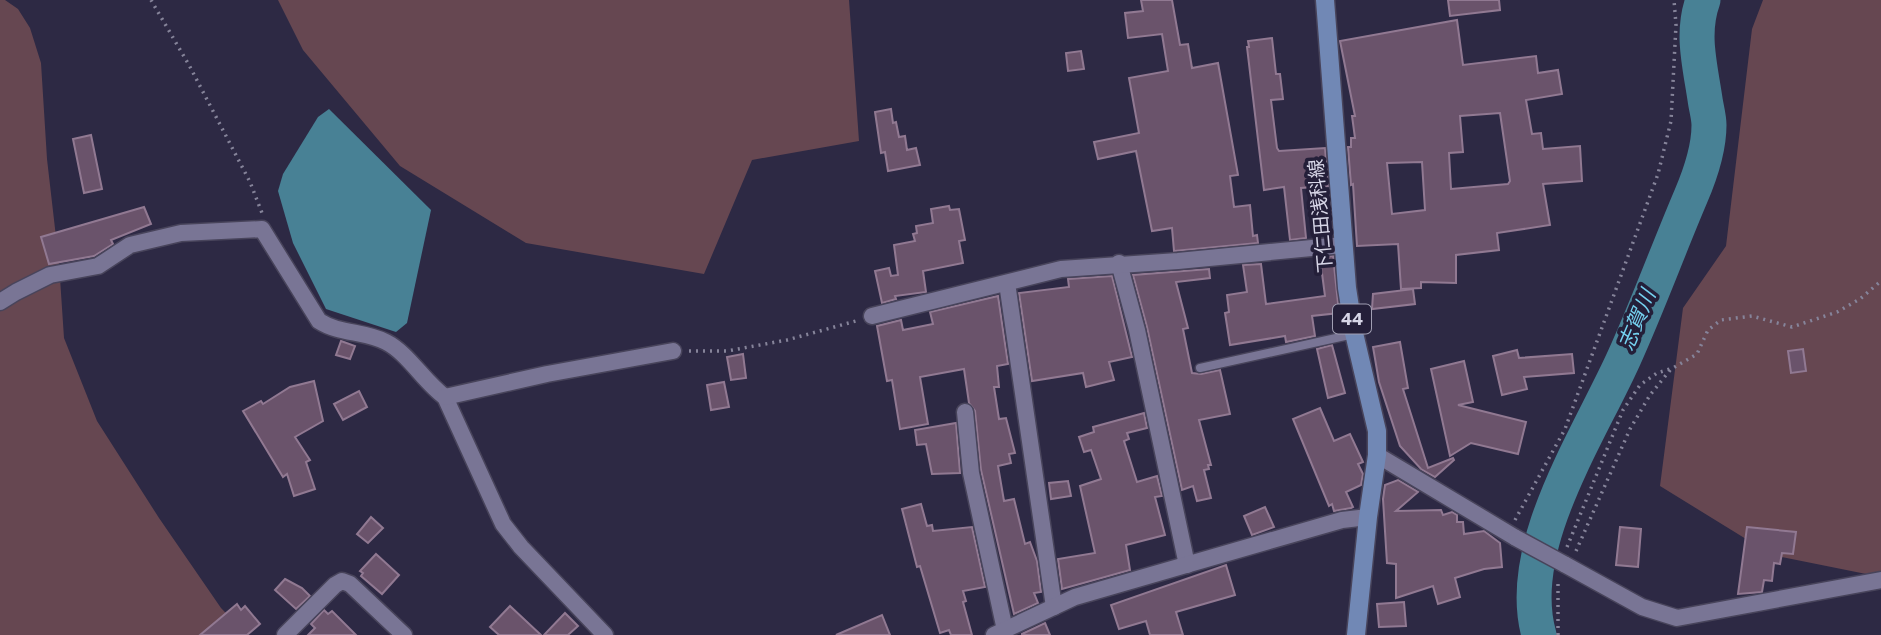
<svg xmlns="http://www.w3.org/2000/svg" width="1881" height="635" font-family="Commissioner,'Noto Sans JP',sans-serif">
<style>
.green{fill:#664751}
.water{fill:#488195}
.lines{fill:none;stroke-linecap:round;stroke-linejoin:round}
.river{stroke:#488195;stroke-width:35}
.building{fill:#6a536b;stroke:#917992;stroke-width:2;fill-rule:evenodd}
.lane-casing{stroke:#48445b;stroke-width:11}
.street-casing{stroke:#48445b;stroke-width:19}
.primary-casing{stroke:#48445b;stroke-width:21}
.path{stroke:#86849a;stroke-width:3.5;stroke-dasharray:2 5;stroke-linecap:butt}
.lane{stroke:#797595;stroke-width:8}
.street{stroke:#797595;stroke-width:16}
.primary{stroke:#7188b5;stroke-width:18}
.street-bridge-casing{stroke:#48445b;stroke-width:19;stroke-linecap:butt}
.street-bridge{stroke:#797595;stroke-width:16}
.labels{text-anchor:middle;stroke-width:7;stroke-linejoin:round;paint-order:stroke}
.shield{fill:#241f39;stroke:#a19fb3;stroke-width:2}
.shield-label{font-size:18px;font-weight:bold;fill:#d7d6e7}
.street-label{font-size:19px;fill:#d7d6e7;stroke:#241f39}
.water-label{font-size:21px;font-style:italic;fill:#75d1ef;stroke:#241f39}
</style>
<rect width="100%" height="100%" fill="#2d2944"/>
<g class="green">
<path d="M0 0H5L18 9 30 28 41 63 47 159 59 263 64 338 97 421 159 518 221 608 247 635H0Z"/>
<path d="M278 0H849L859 141 752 160 704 274 526 243 400 166 303 50Z"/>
<path d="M1763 0H1881V577L1772 555 1660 486 1683 308 1726 246 1752 29Z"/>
</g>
<path class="water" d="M329 109 431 210 407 323 396 332 326 309 293 243 278 191 283 174 318 117Z"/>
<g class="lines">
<path class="river" d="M1539 635C1514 547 1589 436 1624 358 1648 305 1668 250 1691 196 1700 175 1709 149 1709 125 1709 117 1706 107 1705 99 1700 65 1691 33 1703 0"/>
</g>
<g class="building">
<path d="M1141 0H1172L1180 45 1188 44 1192 68 1218 63 1238 175 1230 176 1234 207 1250 205 1253 236 1257 235 1258 243 1174 251 1172 228 1152 231 1136 151 1098 159 1094 142 1139 133 1129 78 1168 71 1162 34 1128 38 1125 13 1143 11Z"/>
<path d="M1448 0H1499L1500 10 1450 16Z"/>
<path d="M1457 20 1463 65 1536 56 1538 73 1558 70 1562 94 1526 100 1532 134 1541 133 1543 149 1580 146 1582 181 1543 184 1550 225 1497 233 1499 250 1456 255V283L1421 282V288L1401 289 1398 244 1357 246 1353 184 1351 185 1348 147H1351V138H1355L1352 116H1355L1340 41ZM1500 113 1510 181 1508 184 1451 189 1449 153 1463 152 1460 116ZM1422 162 1425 210 1392 214 1387 163Z"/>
<path d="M1272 38 1276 74H1280L1283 99 1271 100 1277 148 1279 151 1325 148 1328 186 1301 188 1306 238 1290 240 1284 187 1264 190 1247 47H1249L1248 41Z"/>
<path d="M1081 51 1084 69 1068 71 1066 53Z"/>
<path d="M891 109 893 123 896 122 899 137 905 136 907 150 916 148 920 165 888 171 885 152 881 153 875 112Z"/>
<path d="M91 135 102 189 84 193 73 139Z"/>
<path d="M949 206 950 210 959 209 965 240 959 241 963 263 923 271 926 292 895 296 896 299 882 303 875 271 889 268 891 276 898 275 894 245 915 241 913 234 917 233 916 226 933 223 931 209Z"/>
<path d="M144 207 151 224 111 240 113 244 94 256 49 264 41 237Z"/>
<path d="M1333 256 1339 313 1312 316 1315 336 1286 342 1285 336 1230 345 1225 313 1229 312 1227 295 1247 292 1243 265 1261 264 1266 304 1325 296 1320 258Z"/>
<path d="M1209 269 1210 278 1176 282 1188 328 1183 329 1192 373 1201 374 1220 370 1230 414 1199 420 1211 465H1208L1209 469 1204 470 1211 498 1197 501 1193 486 1182 490 1147 327 1133 275Z"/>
<path d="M1112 276 1132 357 1109 362 1114 380 1086 387 1083 373 1032 381 1019 293 1069 287 1068 279Z"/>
<path d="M1413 289 1415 304 1372 309 1373 294Z"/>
<path d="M998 296 1008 364 997 366 999 387H994L999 419 1006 418 1015 453 1009 454 1011 463 998 466 1004 501 1014 499 1025 544 1030 542 1037 561 1041 592 1034 593 1038 603 1014 614 981 470 975 411 969 403 964 369 920 377 928 424 900 429 892 380 887 381 877 326 901 320 903 330 933 324 930 312Z"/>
<path d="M341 341 355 346 350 359 336 355Z"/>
<path d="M1400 342 1408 388 1403 389 1428 468 1453 458 1454 460 1435 477 1421 469 1400 446 1379 382 1373 347Z"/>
<path d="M1332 345 1345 393 1328 398 1317 349Z"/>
<path d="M1803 349 1806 371 1791 373 1788 351Z"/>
<path d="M1517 350 1519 358 1572 354 1574 373 1524 377 1527 389 1502 395 1493 356Z"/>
<path d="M743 354 746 378 731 380 727 357Z"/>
<path d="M1464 361 1473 402 1458 405 1526 422 1518 454 1471 443 1450 456 1431 369Z"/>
<path d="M314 381 323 421 295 437 310 460 306 462 315 489 294 496 287 474 283 477 243 411 261 401 263 404 290 387Z"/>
<path d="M724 382 729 407 711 410 707 385Z"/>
<path d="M359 391 367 407 343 420 334 404Z"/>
<path d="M1320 408 1334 441 1350 434 1363 462 1358 464 1363 474 1361 485 1346 492 1353 507 1351 508 1334 511 1332 504 1329 506 1293 419Z"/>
<path d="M1144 413 1147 428 1127 433 1129 439 1124 441 1137 482 1157 476 1162 496 1155 497 1165 535 1126 545 1130 570 1062 589 1058 559 1095 553 1080 486 1101 479 1091 450 1084 452 1079 437 1094 432 1093 427Z"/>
<path d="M956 423 960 473 932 474 926 444 917 445 915 430Z"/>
<path d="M1398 480 1418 492 1396 511 1441 510 1443 515 1452 512 1457 515V522H1463L1464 534 1484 531 1500 543 1502 567 1484 569 1455 578 1460 597 1438 604 1433 586 1396 598V564L1387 563 1383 499 1385 485Z"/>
<path d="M1068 481 1071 496 1051 499 1049 483Z"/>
<path d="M921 504 927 526 932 525 933 531 972 527 985 587 963 591 966 601 963 602 972 635H951L949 630 940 633 920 566 917 567 902 509Z"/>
<path d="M1265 507 1274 527 1252 535 1244 516Z"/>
<path d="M371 517 383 528 368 543 357 534Z"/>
<path d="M1620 527 1641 529 1638 567 1616 565Z"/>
<path d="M1747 527 1796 532 1793 554 1782 553 1780 564 1774 563 1772 581 1764 580 1762 592 1738 594Z"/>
<path d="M376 554 399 575 382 594 361 576 363 573 360 571Z"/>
<path d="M1226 565 1235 595 1176 612 1183 635H1150L1146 621 1119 629 1111 605Z"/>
<path d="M285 579 302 588 310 596 296 609 275 590Z"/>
<path d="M1404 602 1406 626 1379 627 1377 604Z"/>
<path d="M237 604 241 610 245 606 260 624 247 635H200Z"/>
<path d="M510 606 541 635H499L490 627Z"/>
<path d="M324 610 328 614 332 611 356 635H308L315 628 311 624Z"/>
<path d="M565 613 578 626 568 635H544Z"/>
<path d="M882 615 890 635H836Z"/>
<path d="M1045 623 1050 635H1022V634Z"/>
</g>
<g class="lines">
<g class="lane-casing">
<path id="lane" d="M1200 368 1354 334"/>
</g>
<g class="street-casing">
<g id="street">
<path d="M1119 263 1137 330 1187 565"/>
<path d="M1007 283 1054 607"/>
<path d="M0 302 16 292 50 275 98 266 130 245 181 233 262 229 319 321C339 334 365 331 386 342 408 353 424 382 445 397L503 524 521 547 605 635"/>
<path d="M872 316 1061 269 1178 261 1343 245"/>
<path d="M445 397 547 374 673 351"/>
<path d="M965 412 971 473 1005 630"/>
<path d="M1377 455 1516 538"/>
<path d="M1564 564 1642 607 1677 618 1881 580"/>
<path d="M285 635 335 585 342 581 350 584 404 635"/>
<path d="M994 635 1075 597 1342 520 1368 517"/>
</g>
</g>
<g class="primary-casing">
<path id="primary" d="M1325 0 1347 288 1354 333 1377 431V455L1368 517 1356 635"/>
</g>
<g class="path">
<path d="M151 0 189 65 250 182 262 213"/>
<path d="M689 351H727L787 340 856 321"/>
<path d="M1515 520 1565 429 1658 174 1671 121 1676 25 1674 0"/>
<path d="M1567 547 1623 410 1640 385 1657 373 1670 369"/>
<path d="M1576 551 1630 429 1650 395 1671 369 1697 354 1708 330 1721 320 1752 316 1792 327 1837 312 1860 299 1881 281"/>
<path d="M1558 635V581"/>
</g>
<use href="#lane" class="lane"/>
<use href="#street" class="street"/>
<use href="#primary" class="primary"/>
<g class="street-bridge-casing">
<path id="street-bridge" d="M1516 538 1564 564"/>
</g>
<use href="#street-bridge" class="street-bridge"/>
</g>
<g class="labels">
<rect class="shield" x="1333" y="304.5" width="38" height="29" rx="5"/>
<g class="shield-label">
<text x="1352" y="325">44</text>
</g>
<g class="street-label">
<text transform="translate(1320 216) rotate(-95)" y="7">下仁田浅科線</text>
</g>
<g class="water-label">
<text transform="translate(1637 320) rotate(-67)" y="7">志賀川</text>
</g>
</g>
</svg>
